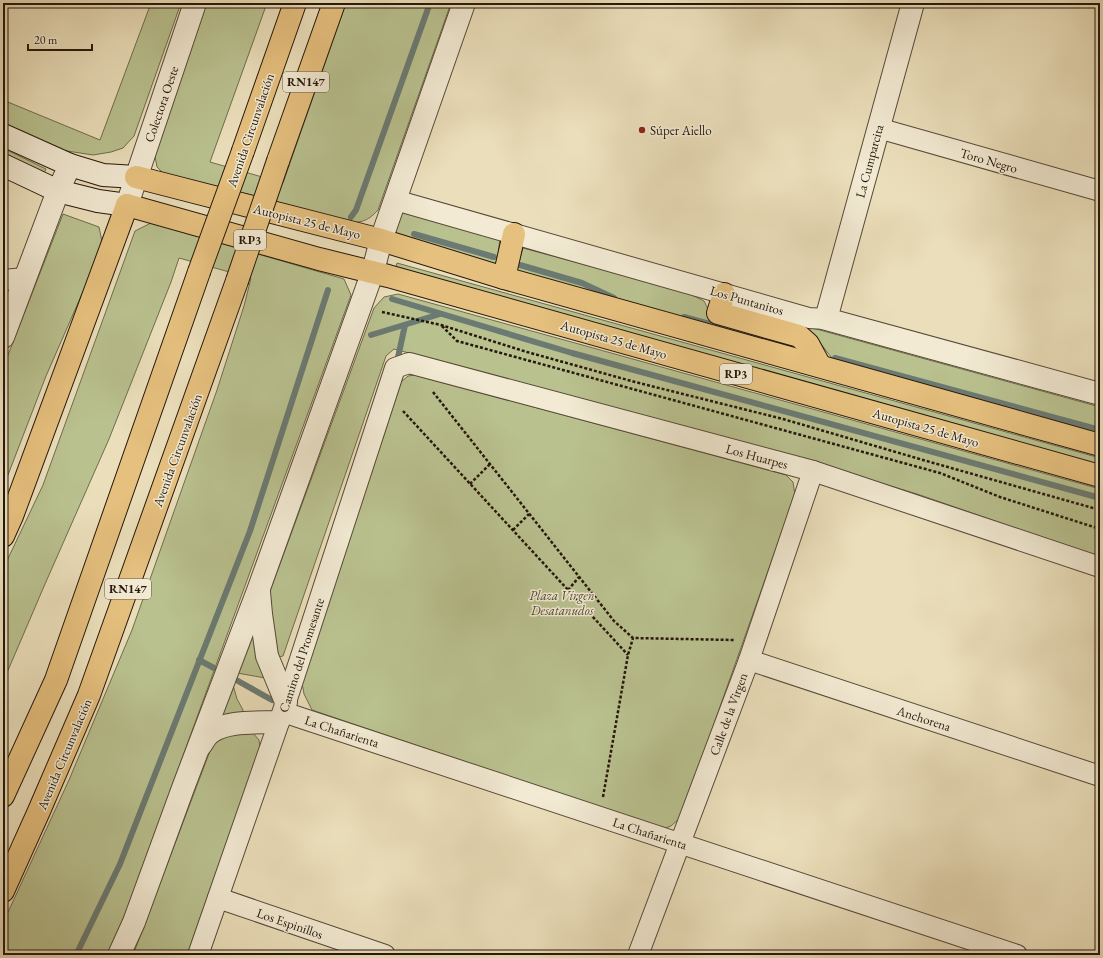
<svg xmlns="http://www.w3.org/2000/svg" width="1103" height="958" font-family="'EB Garamond',serif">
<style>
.green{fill:#b9c18f;stroke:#6f6c4d}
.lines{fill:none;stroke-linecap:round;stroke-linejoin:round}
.stream{stroke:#6b7a72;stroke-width:6}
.minor-casing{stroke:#564937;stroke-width:22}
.tertiary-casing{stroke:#564937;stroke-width:24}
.secondary-casing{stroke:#25170b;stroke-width:24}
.primary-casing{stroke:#25170b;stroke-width:24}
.trunk-casing{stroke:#25170b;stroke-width:24}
.path{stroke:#25170b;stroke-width:2.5;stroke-dasharray:3 2;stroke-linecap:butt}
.minor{stroke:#f2ead3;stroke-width:20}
.tertiary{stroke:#f2ead3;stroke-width:22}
.secondary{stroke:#f2ead3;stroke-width:22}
.primary{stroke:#e6c07e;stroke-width:22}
.trunk{stroke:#e6c07e;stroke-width:22}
.trunk-bridge-casing{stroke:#25170b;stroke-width:24;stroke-linecap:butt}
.trunk-bridge{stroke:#e6c07e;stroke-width:22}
.poi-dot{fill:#8f2418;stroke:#f2ead3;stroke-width:1.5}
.labels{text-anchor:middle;stroke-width:3;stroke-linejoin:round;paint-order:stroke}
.shield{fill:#f2ead3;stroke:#625647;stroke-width:1}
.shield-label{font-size:12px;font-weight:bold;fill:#25170b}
.street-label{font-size:13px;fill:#25170b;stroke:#f2ead3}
.poi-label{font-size:13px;fill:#25170b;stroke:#f2ead3;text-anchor:start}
.park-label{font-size:13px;font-style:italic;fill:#514a33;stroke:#f2ead3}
</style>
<rect width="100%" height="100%" fill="#ebdfbb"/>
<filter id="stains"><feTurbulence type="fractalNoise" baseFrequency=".005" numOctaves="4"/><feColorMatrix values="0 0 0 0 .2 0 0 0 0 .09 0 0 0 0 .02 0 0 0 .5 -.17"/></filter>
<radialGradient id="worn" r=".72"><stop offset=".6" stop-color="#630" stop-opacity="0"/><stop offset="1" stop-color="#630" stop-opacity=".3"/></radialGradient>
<g class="green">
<path d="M151 3H181L134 136 123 148 111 152 93 155 41 147 3 127V100L100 140Z"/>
<path d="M206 3H267L210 162 283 183 346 3H451L378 210C366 223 361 222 344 223L164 174 157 167 154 151Z"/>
<path d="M3 148 46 169 43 175 3 155Z"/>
<path d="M401 211 500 238 496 271 399 239 396 232V227Z"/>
<path d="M63 214 99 227 103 246 46 376 3 488V368Z"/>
<path d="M151 223 344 279 351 295 122 923 108 955H3V923L69 780 132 630 217 390 244 306 251 278 179 258 171 282 109 439 45 584 3 682V569L43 485 135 231Z"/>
<path d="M523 248 686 292 704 301 712 317 790 341 798 354 515 276Z"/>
<path d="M397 263 1100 458V468L394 272Z"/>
<path d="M398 294 604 351 1100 489V557L917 494 813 462 394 349 386 356 283 656 273 658 265 605 374 308 384 297Z"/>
<path d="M736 307 1100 407V436L838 366 814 335Z"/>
<path d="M415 375 786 475 793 482 795 495 681 817 671 826 663 829 312 710 304 694 301 677 401 382 408 376Z"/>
<path d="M257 621 271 679 237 673Z"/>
<path d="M233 685 237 699 243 710 241 716 218 721Z"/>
<path d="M253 733 259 740 260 749 187 955H133L213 743 222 734Z"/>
</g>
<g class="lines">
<g class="stream">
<path d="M351 217 356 210 430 3"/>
<path d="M414 234 494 257"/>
<path d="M520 265 582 283 614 298"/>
<path d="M392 299 572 353 1100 498"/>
<path d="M684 317 788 345"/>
<path d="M371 335 440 314"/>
<path d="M835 358 1100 430"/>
<path d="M397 362 405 325"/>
<path d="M199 660 214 668"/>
<path d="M238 681 272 700"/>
<path d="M76 955 120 864 250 531 328 290"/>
</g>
<g class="minor-casing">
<g id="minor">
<path d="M878 128 1100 191"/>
<path d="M395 200 809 318 826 319"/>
<path d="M3 280 25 278"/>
<path d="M749 660 1100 776"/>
<path d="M283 712 1017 955"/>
<path d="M218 898 385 955"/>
<path d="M198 955 286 702 395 368 409 363 813 471 1100 567"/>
<path d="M638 955 749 660 813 471"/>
</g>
</g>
<g class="tertiary-casing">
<g id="tertiary">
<path d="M913 3 826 319 1100 394"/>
<path d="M127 205 195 3"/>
<path d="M3 337 58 191 70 165"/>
<path d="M259 592 261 614 267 656 286 702"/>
<path d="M200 746C203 742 206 736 210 733 226 720 258 723 278 722"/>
<path d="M119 955 134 922 183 788 259 588 373 271 381 240 395 200 464 3"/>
</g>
</g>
<g class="secondary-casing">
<g id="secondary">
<path d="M3 135 70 165 103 175 136 177"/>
<path d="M3 165 58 191 98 201 127 205"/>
</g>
</g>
<g class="primary-casing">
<g id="primary">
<path d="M136 177 381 240 504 278 1100 445"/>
<path d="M127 205 319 259 388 276 1100 476"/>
<path d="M504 278 514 234"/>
<path d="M724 294 718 313 799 336 808 344 820 366"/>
</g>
</g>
<g class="trunk-casing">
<g id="trunk">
<path d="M243 151 295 3"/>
<path d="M278 161 334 3"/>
<path d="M3 536 12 516 127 205"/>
<path d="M3 796 56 680 199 272"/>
<path d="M3 891 39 811 89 695 237 281"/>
</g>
</g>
<g class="path">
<path d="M382 312 441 325 527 352 635 382 783 419 923 460 1100 510"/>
<path d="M442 326 457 341 940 473 1000 497 1100 529"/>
<path d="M433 392 614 621 633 638 734 640"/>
<path d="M403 411 628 655"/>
<path d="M470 484 490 464"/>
<path d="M513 530 529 514"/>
<path d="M568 590 579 577"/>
<path d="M603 797 628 655 633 638"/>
</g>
<use href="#minor" class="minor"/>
<use href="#tertiary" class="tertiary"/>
<use href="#secondary" class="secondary"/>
<use href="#primary" class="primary"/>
<use href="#trunk" class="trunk"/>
<g class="trunk-bridge-casing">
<g id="trunk-bridge">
<path d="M199 272 243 151"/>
<path d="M237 281 278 161"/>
</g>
</g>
<use href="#trunk-bridge" class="trunk-bridge"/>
</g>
<circle class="poi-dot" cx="642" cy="130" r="4"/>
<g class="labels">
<g class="shield">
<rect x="283" y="72" width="46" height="20" rx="3"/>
<rect x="234" y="230" width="32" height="20" rx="3"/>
<rect x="720" y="364" width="32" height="20" rx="3"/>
<rect x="105" y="579" width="46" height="20" rx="3"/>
</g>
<g class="shield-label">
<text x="306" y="86">RN147</text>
<text x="250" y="244">RP3</text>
<text x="736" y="378">RP3</text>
<text x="128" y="593">RN147</text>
</g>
<g class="street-label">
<text transform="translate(161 104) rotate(-71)" y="5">Colectora Oeste</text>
<text transform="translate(250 130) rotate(-71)" y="5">Avenida Circunvalación</text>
<text transform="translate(989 160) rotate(16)" y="5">Toro Negro</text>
<text transform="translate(869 161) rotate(-75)" y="5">La Cumparcita</text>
<text transform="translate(307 221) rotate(14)" y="5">Autopista 25 de Mayo</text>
<text transform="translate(747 300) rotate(16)" y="5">Los Puntanitos</text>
<text transform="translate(614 339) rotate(16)" y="5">Autopista 25 de Mayo</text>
<text transform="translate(926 427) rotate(16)" y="5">Autopista 25 de Mayo</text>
<text transform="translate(177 450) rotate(-70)" y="5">Avenida Circunvalación</text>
<text transform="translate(757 456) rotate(15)" y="5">Los Huarpes</text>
<text transform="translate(301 655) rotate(-72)" y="5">Camino del Promesante</text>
<text transform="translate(728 714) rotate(-70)" y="5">Calle de la Virgen</text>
<text transform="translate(924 718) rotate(18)" y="5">Anchorena</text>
<text transform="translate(342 731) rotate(18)" y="5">La Chañarienta</text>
<text transform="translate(64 754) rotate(-67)" y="5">Avenida Circunvalación</text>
<text transform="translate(650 833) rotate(18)" y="5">La Chañarienta</text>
<text transform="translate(290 923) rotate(19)" y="5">Los Espinillos</text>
</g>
<g class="poi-label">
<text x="650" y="135">Súper Aiello</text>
</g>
<g class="park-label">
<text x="562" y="600">Plaza Virgen<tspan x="562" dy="15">Desatanudos</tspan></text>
</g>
</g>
<rect width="1103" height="958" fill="none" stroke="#ebdfbb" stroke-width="16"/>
<rect x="4" y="4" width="1095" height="950" fill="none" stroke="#25170b" stroke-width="2"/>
<rect x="8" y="8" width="1087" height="942" fill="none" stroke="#25170b"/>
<path d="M28 44v6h64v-6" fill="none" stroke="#25170b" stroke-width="2"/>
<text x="34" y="44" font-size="12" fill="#25170b" stroke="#f2ead3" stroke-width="3" paint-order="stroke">20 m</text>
<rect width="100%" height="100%" filter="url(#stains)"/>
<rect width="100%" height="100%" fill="url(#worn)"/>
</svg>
